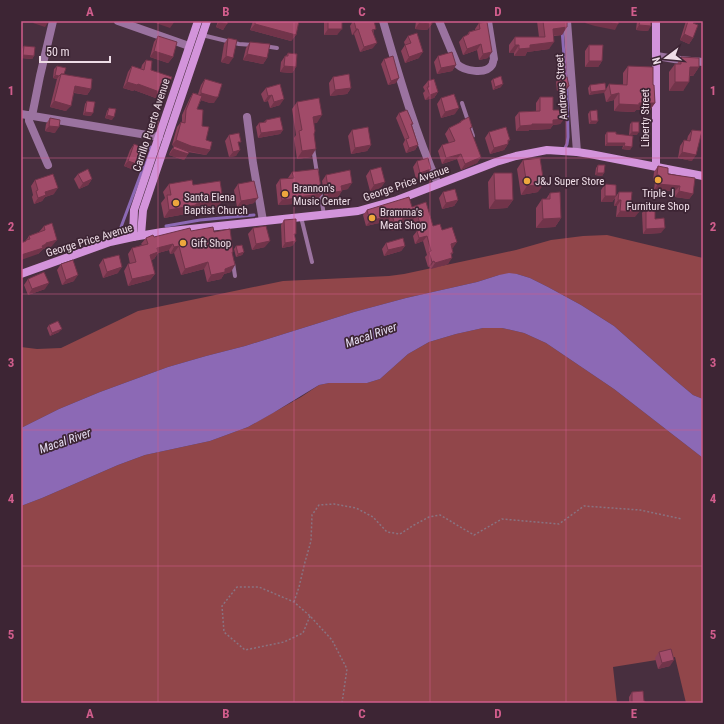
<svg xmlns="http://www.w3.org/2000/svg" width="724" height="724" font-family="'Roboto Condensed',sans-serif">
<style>
.green{fill:#91464a}
.water{fill:#8c69b5}
.lines{fill:none;stroke-linecap:round;stroke-linejoin:round}
.stream{stroke:#8c69b5;stroke-width:3}
.path{stroke:#897381;stroke-width:1.5;stroke-dasharray:2 2;stroke-linecap:butt}
.service{stroke:#9b73a0;stroke-width:4}
.minor{stroke:#9b73a0;stroke-width:8}
.secondary{stroke:#d394db;stroke-width:8}
.wall{fill:#8a405a}
.shaded-wall{fill:#71344a}
.building{fill:#a14b69;stroke:#71344a}
.grid{fill:none;stroke:#d15d8c;stroke-width:1;stroke-opacity:0.55}
.poi-dot{fill:#eea73d;stroke:#3d2534;stroke-width:1.5}
.labels{text-anchor:middle;stroke-width:3.5;stroke-linejoin:round;paint-order:stroke}
.street-label{font-size:11px;fill:#eedde7;stroke:#3d2534}
.poi-label{font-size:11px;fill:#eedde7;stroke:#3d2534;text-anchor:start}
.water-label{font-size:12px;font-style:italic;fill:#e4dcf1;stroke:#3d2534}
.neatline{fill:none;stroke:#d15d8c;stroke-width:1.5}
.grid-label{font-size:13px;text-anchor:middle;font-weight:bold;fill:#d15d8c}
</style>
<rect width="100%" height="100%" fill="#482f3f"/>
<g class="green">
<path d="M607 235 703 258V399L693 395 674 379 614 326 581 305 548 287 530 278 517 274 499 275 477 282 406 298 354 312 245 346 206 356 168 367 100 392 59 409 21 428V347L37 349 61 348 138 311 283 281 389 276 404 274 516 250 551 240 583 236Z"/>
<path d="M483 328H502L524 333 546 343 614 389 703 458V703H686L675 657 613 667 617 703H21V506L42 498 118 465 145 455 210 441 248 427 301 397 319 385 329 383H367L380 379 408 354 429 342 456 334Z"/>
</g>
<path class="water" d="M509 273 517 274 530 278 548 287 581 305 614 326 674 379 693 395 703 399V458L614 389 546 343 524 333 502 328H483L456 334 429 342 408 354 380 379 367 383H329L319 385 273 413 248 427 210 441 145 455 118 465 42 498 21 506V428L59 409 100 392 168 367 206 356 245 346 354 312 406 298 477 282 499 275Z"/>
<g class="lines">
<g class="stream">
<path d="M562 30 566 80"/>
<path d="M565 148 567 144 568 137 567 86"/>
<path d="M166 226 200 220 254 215"/>
<path d="M121 227 151 147"/>
</g>
<g class="path">
<path d="M294 602 299 587 305 562 311 541 312 515 319 505 334 504 356 508 373 517 387 532 400 534 414 525 429 517 440 515 474 535 502 519 559 524 584 506 640 510 682 519"/>
<path d="M310 616 303 633 284 642 245 650 224 632 222 606 237 587H259L294 602 310 616 332 640 347 669 342 703"/>
</g>
<g class="service">
<path d="M202 35 239 44 253 45"/>
<path d="M264 46 277 48"/>
<path d="M462 103 473 136"/>
<path d="M313 148 317 173"/>
<path d="M320 191 324 215"/>
<path d="M301 217 312 262"/>
<path d="M233 263 235 276"/>
</g>
<g class="minor">
<path d="M118 21 189 46"/>
<path d="M383 21C399 76 415 132 438 184"/>
<path d="M439 21 457 64C464 71 486 75 492 65 493 64 493 60 494 59L488 21"/>
<path d="M567 21 577 152"/>
<path d="M657 56 680 60 703 62"/>
<path d="M21 114 159 137"/>
<path d="M29 115V121L48 165"/>
<path d="M32 116 40 76 53 21"/>
<path d="M247 117 253 163 263 221"/>
</g>
<g class="secondary">
<path d="M656 166V21"/>
<path d="M141 235 143 210 207 21"/>
<path d="M133 237 134 210 198 21"/>
<path d="M21 274 110 242 133 237 162 232 358 211 397 200 496 162 516 156 547 150 577 152 590 154 703 176"/>
</g>
</g>
<g class="wall">
<path d="M218 21H228L223 30 216 27Z"/>
<path d="M253 21H299L296 35 291 41 250 30Z"/>
<path d="M324 21H342L337 35H324Z"/>
<path d="M353 21H374L373 48 360 52 354 34 352 35 350 26Z"/>
<path d="M416 21H432V24L427 30 415 29Z"/>
<path d="M537 21H567L562 35 554 36 549 49 527 52 525 56H514V53H509V45L515 37H539Z"/>
<path d="M637 21H651L648 31 636 30Z"/>
<path d="M686 21H695L693 23V38L689 44 680 40Z"/>
<path d="M479 23 488 58 479 60 477 50 463 55 459 42 463 37 467 35 469 32 475 30V29Z"/>
<path d="M158 36 173 57 168 63 150 57 154 42Z"/>
<path d="M408 36 419 58 405 63 401 51 405 45 404 42Z"/>
<path d="M228 38 229 64 221 62 224 44Z"/>
<path d="M250 42 267 58 263 64 243 60 246 48Z"/>
<path d="M589 45 602 61 598 67H585V51Z"/>
<path d="M24 46 34 56 32 59 21 58 22 49Z"/>
<path d="M288 53 296 67 292 73 280 72 281 62 285 56H286Z"/>
<path d="M438 56 456 65 452 71 437 74 434 62Z"/>
<path d="M681 57 699 67 693 76H690L683 91H669V72L675 64H677Z"/>
<path d="M384 59 396 83 388 85 381 64Z"/>
<path d="M146 60 165 94 161 100 134 90 133 91 123 88 128 72 132 66 141 69 142 65Z"/>
<path d="M57 66 64 74 91 89 87 95 74 93 66 111 50 107 57 79 53 78 54 69Z"/>
<path d="M628 66 653 85 655 103 650 110H636L634 112 614 111V100L606 102 604 92 589 95 588 88 590 85 606 89 609 84 623 85V73Z"/>
<path d="M333 77 351 88 347 94 330 96 329 83Z"/>
<path d="M205 79 214 103H210L201 100 197 109 206 140 210 150 206 155 188 152V154L184 160 169 155 170 152 174 146 172 145 177 127 181 122H182V115L190 98 193 93 198 94 201 85Z"/>
<path d="M493 79 501 87 493 90 491 81Z"/>
<path d="M558 79 569 86 567 89 557 91 556 82Z"/>
<path d="M428 81 438 92 434 98 425 100 423 93 425 91 423 87Z"/>
<path d="M280 84V105L270 108 268 101 264 102 261 94 266 88Z"/>
<path d="M540 97 553 110 564 119 560 124 553 125 550 129 529 130 528 131H516L515 117 519 112 536 111V103Z"/>
<path d="M441 98 455 114 441 118 437 104Z"/>
<path d="M87 101 91 116 83 115 85 104Z"/>
<path d="M297 102 317 123H314V134L311 157 297 159 294 138 296 135 292 109Z"/>
<path d="M109 108 112 120 105 118 107 111Z"/>
<path d="M590 111 596 124H589L588 114Z"/>
<path d="M399 113 413 124 412 125 418 145 415 150 406 153 403 144 405 140 396 118Z"/>
<path d="M50 118 55 133 45 131 46 124Z"/>
<path d="M266 120 283 130 280 134 258 138 256 127 259 123 264 122Z"/>
<path d="M461 121 472 127 470 130 481 157 477 163 461 170 457 159 442 164 438 151 442 145 449 143 445 134 449 128 459 123Z"/>
<path d="M632 122 637 135H629L630 124Z"/>
<path d="M352 130 371 145 367 151 351 154 348 136Z"/>
<path d="M692 130V161L678 158 680 146 684 140H687L688 136Z"/>
<path d="M489 132 508 142V144L504 150 490 154 485 138Z"/>
<path d="M607 132 616 134 633 136 630 150 622 149 623 146H605V135Z"/>
<path d="M229 135 239 145 236 156 229 157 225 141Z"/>
<path d="M134 144 143 166 139 172 124 166 130 150Z"/>
<path d="M523 160 538 192 521 195 517 169Z"/>
<path d="M417 161 427 175 416 179 413 167Z"/>
<path d="M598 165 604 173 602 176 595 175 596 168Z"/>
<path d="M658 166 693 194 689 199 675 197V191L654 190 655 181H653L654 172Z"/>
<path d="M370 170 381 188 370 191 366 176Z"/>
<path d="M292 172 322 194 318 199 295 202 294 204 278 205 276 185 280 179 288 178Z"/>
<path d="M494 173 513 200 507 208 489 209 488 182Z"/>
<path d="M78 174 92 179 88 185 79 189 74 179Z"/>
<path d="M326 175 348 189 342 190 338 197 325 199 322 181Z"/>
<path d="M35 180 54 194 45 197 42 201 34 204 32 197 33 195 31 186Z"/>
<path d="M169 184 193 185 217 208 192 211 191 213 164 218 161 203 165 198 163 192Z"/>
<path d="M238 184 254 203 237 207 234 190Z"/>
<path d="M605 184 616 196 619 192 631 203 635 217H616L617 206H614L615 198 612 202H601V190Z"/>
<path d="M443 192 458 200 454 206 442 209 439 198Z"/>
<path d="M550 193 561 218 555 227 536 228V208L542 199H546Z"/>
<path d="M412 207 433 226 442 230 453 248H452L453 253 451 255 448 264 431 269 430 267H428L425 257 427 255 423 241 415 244 413 236 417 231 413 220 402 223 399 228 391 231 388 221 366 226 363 215 367 210Z"/>
<path d="M646 207 655 219 661 233 643 234 642 213Z"/>
<path d="M284 220 295 237 296 241 292 246 282 248 281 225Z"/>
<path d="M44 226 52 246 43 249 38 254 25 242 29 236 39 232Z"/>
<path d="M253 228 265 247 252 250 248 234Z"/>
<path d="M191 231 214 232 233 252 232 253 231 272 224 274 221 279 207 282 204 269 181 275 174 253 170 254 169 250 158 253 154 259 151 260 155 274 150 280 128 286 124 271 128 264H130L128 254 132 248 142 245 141 244 146 238 154 237Z"/>
<path d="M386 243 405 246 401 251 384 256 382 249Z"/>
<path d="M236 246 244 252 242 255 236 257 234 249Z"/>
<path d="M103 259 118 273 103 278 99 265Z"/>
<path d="M61 264 74 281 62 285 57 270Z"/>
<path d="M28 279 45 289 28 295 24 285Z"/>
<path d="M49 325 59 332 50 336 47 328Z"/>
<path d="M659 652 670 666 658 669 655 658Z"/>
<path d="M632 692 644 701 645 703H629V697Z"/>
</g>
<g class="shaded-wall">
<path d="M35 21H49L45 27 33 23Z"/>
<path d="M150 21H175L170 28Z"/>
<path d="M587 21H599L618 24 615 30 595 26 585 23Z"/>
<path d="M219 22 227 24 223 30 216 27Z"/>
<path d="M419 23 432 24 427 30 415 29Z"/>
<path d="M255 24 296 35 291 41 250 30Z"/>
<path d="M639 25 651 26 648 31 636 30Z"/>
<path d="M567 27 562 35 547 36 553 29Z"/>
<path d="M328 29H342L337 35H324Z"/>
<path d="M356 29H358L354 34 352 35Z"/>
<path d="M684 34 693 38 689 44 680 40Z"/>
<path d="M554 42 549 49 527 52 525 56H514L519 49 530 45Z"/>
<path d="M377 43 373 48 360 52 364 47Z"/>
<path d="M481 44 477 50 463 55 467 49Z"/>
<path d="M515 45H519L514 53H509Z"/>
<path d="M154 51 173 57 168 63 150 57Z"/>
<path d="M423 52 419 58 405 63 409 57Z"/>
<path d="M492 52 488 58 479 60 483 54Z"/>
<path d="M247 54 267 58 263 64 243 60Z"/>
<path d="M23 55 34 56 32 59 21 58Z"/>
<path d="M226 56 233 58 229 64 221 62Z"/>
<path d="M589 61H602L598 67H585Z"/>
<path d="M456 65 452 71 437 74 441 68Z"/>
<path d="M284 66 296 67 292 73 280 72Z"/>
<path d="M690 67H699L693 76 684 75Z"/>
<path d="M55 75 59 76 57 79 53 78Z"/>
<path d="M399 78 396 83 388 85 391 81Z"/>
<path d="M127 82 138 84 165 94 161 100 134 90 133 91 123 88Z"/>
<path d="M675 82H689L683 91H669Z"/>
<path d="M503 84 501 87 493 90 495 87Z"/>
<path d="M75 86 91 89 87 95 71 92Z"/>
<path d="M569 86 567 89 557 91 559 88Z"/>
<path d="M351 88 347 94 330 96 335 90Z"/>
<path d="M606 90 604 93 589 95 591 92Z"/>
<path d="M438 92 434 98 425 100 430 95Z"/>
<path d="M201 93 218 97 214 103H210L197 99Z"/>
<path d="M619 93 614 100 606 102 611 95Z"/>
<path d="M272 95 268 101 264 102 268 96Z"/>
<path d="M284 99 280 105 270 108 274 102Z"/>
<path d="M54 101 71 106 66 111 50 107Z"/>
<path d="M639 103H655L650 110H636L634 112 614 111 619 104Z"/>
<path d="M459 108 455 114 441 118 445 112Z"/>
<path d="M85 112 93 113 91 116 83 115Z"/>
<path d="M107 115 114 117 112 120 105 118Z"/>
<path d="M322 115 317 123 308 124 313 117Z"/>
<path d="M564 119 560 124 553 125 550 129 529 130 528 131H516L520 126 553 120Z"/>
<path d="M591 121H598L596 124H589Z"/>
<path d="M49 126 59 127 55 133 45 131Z"/>
<path d="M283 130 280 134 258 138 261 133Z"/>
<path d="M632 132H639L637 135H629Z"/>
<path d="M176 140 210 150 206 155 188 151 172 145Z"/>
<path d="M508 140H510L506 144H508L504 150 490 154 494 148Z"/>
<path d="M607 143H625L623 146H605Z"/>
<path d="M371 145 367 151 351 154 355 148Z"/>
<path d="M418 145 415 150 406 153 409 148Z"/>
<path d="M624 146 632 147 630 150 622 149Z"/>
<path d="M173 149 188 154 184 160 169 155Z"/>
<path d="M316 149 311 157 297 159 302 151Z"/>
<path d="M240 150 236 156 229 157 233 152Z"/>
<path d="M682 152 696 155 692 161 678 158Z"/>
<path d="M461 154 457 159 442 164 446 158Z"/>
<path d="M481 157 477 163 461 170 465 164Z"/>
<path d="M128 161 143 166 139 172 124 166Z"/>
<path d="M431 169 427 175 416 179 420 173Z"/>
<path d="M597 173H604L602 176 595 175Z"/>
<path d="M657 175H659L655 181H653Z"/>
<path d="M92 179 88 185 79 189 83 183Z"/>
<path d="M385 182 381 188 370 191 374 185Z"/>
<path d="M352 183 348 189 337 191 341 186Z"/>
<path d="M544 184 538 192 521 195 527 186Z"/>
<path d="M658 184 680 186 675 191 654 190Z"/>
<path d="M58 188 54 194 45 197 42 201 34 204 38 198 45 192Z"/>
<path d="M342 191 338 197 325 199 329 193Z"/>
<path d="M679 191 693 194 689 199 675 197Z"/>
<path d="M322 194 318 199 295 202 294 204 278 205 282 200 297 197Z"/>
<path d="M605 196H616L612 202H601Z"/>
<path d="M258 198 254 203 237 207 241 201Z"/>
<path d="M223 200 217 208 192 211 191 213 164 218 169 210 196 204Z"/>
<path d="M458 200 454 206 442 209 446 203Z"/>
<path d="M495 200H513L507 208 489 209Z"/>
<path d="M618 200H621L617 206H614Z"/>
<path d="M620 211 639 212 635 217H616Z"/>
<path d="M417 214 413 220 402 223 399 228 391 231 395 225 402 219Z"/>
<path d="M392 215 388 221 366 226 370 221Z"/>
<path d="M561 218 555 227 536 228 543 219Z"/>
<path d="M665 228 661 233 643 234 646 229Z"/>
<path d="M427 236 423 241 415 244 419 238Z"/>
<path d="M57 240 52 246 43 249 38 254 21 260V255L46 243Z"/>
<path d="M270 241 265 247 252 250 256 244Z"/>
<path d="M296 241 292 246 282 248 285 243Z"/>
<path d="M457 242 453 248 447 250 451 244Z"/>
<path d="M173 244 169 250 158 253 154 259 146 261 150 255 157 248Z"/>
<path d="M179 246 174 253 170 254 174 247Z"/>
<path d="M405 246 401 251 384 256 388 250Z"/>
<path d="M244 252 242 255 236 257 238 254Z"/>
<path d="M452 258 448 264 431 269 435 263Z"/>
<path d="M434 261 430 267H428L432 262Z"/>
<path d="M208 262 204 269 181 275 185 269Z"/>
<path d="M235 265 231 272 224 274 221 279 207 282 211 275 225 269Z"/>
<path d="M122 267 118 273 103 278 107 272Z"/>
<path d="M155 274 150 280 128 286 132 279Z"/>
<path d="M78 275 74 281 62 285 66 280Z"/>
<path d="M49 283 45 289 28 295 32 289Z"/>
<path d="M62 329 59 332 50 336 52 333Z"/>
<path d="M674 660 670 666 658 669 662 663Z"/>
</g>
<g class="building">
<path d="M220 21H228L227 24 219 22Z"/>
<path d="M255 21H299L296 35 255 24Z"/>
<rect x="328" y="21" width="14" height="8"/>
<path d="M354 21H374L376 29 372 30 377 43 364 47 358 29H356Z"/>
<path d="M419 21H432V24L419 23Z"/>
<path d="M543 21H567V27L553 29 554 42 530 45V48L519 49V45H515V37H545Z"/>
<path d="M599 21H619L618 24Z"/>
<path d="M640 21H651V26L639 25Z"/>
<path d="M688 21H695L693 23 698 25 693 38 684 34Z"/>
<path d="M487 22 492 52 483 54 481 44 467 49 463 37 469 34V32L480 29 479 23Z"/>
<path d="M417 33 423 52 409 57 405 45 411 43 408 36Z"/>
<path d="M158 36 177 42 173 57 154 51Z"/>
<path d="M228 38 237 40 233 58 226 56Z"/>
<path d="M250 42 270 44 267 58 247 54Z"/>
<path d="M589 45H603L602 61H589Z"/>
<path d="M24 46 35 47 34 56 23 55Z"/>
<path d="M452 52 456 65 441 68 438 56Z"/>
<path d="M288 53 297 54 296 67 284 66 285 56H288Z"/>
<path d="M393 56 399 78 391 81 384 59Z"/>
<path d="M681 57 699 58V67H690L689 82H675V64H681Z"/>
<path d="M146 60 152 61 151 70 172 77 165 94 138 84 137 85 127 82 132 66 144 70Z"/>
<path d="M57 66 66 68 64 74H61L59 76 55 75Z"/>
<path d="M628 66 653 67V85H654L655 103H639V105L619 104V93L611 95 609 84 627 85Z"/>
<path d="M61 74 92 79 91 89 75 86 71 106 54 101Z"/>
<path d="M349 74 351 88 335 90 333 77Z"/>
<path d="M501 76 503 84 495 87 493 79Z"/>
<path d="M567 77 569 86 559 88 558 79Z"/>
<path d="M205 79 222 84 218 97H215L201 93V90Z"/>
<path d="M434 79 438 92 430 95 427 87H429L428 81Z"/>
<path d="M605 83 606 90 591 92 590 85Z"/>
<path d="M280 84 284 99 274 102 272 95 268 96 266 88Z"/>
<path d="M193 93 202 96 197 109 203 110 202 126 209 127 206 140 212 142 210 150 191 146 176 140 181 122 185 123 186 110Z"/>
<path d="M454 94 459 108 445 112 441 98Z"/>
<path d="M540 97H553V110H563L564 119 553 120V124H532V125L520 126 519 112 540 111Z"/>
<path d="M319 98 322 115 313 117 315 131 314 134 316 149 302 151 299 131 302 130 297 102Z"/>
<path d="M87 101 95 102 93 113 85 112Z"/>
<path d="M109 108 116 109 114 117 107 115Z"/>
<path d="M407 110 413 124H411L418 145 409 148 406 139 409 138 399 113Z"/>
<path d="M597 110 598 121H591L590 111Z"/>
<path d="M280 117 283 130 261 133 259 123 266 122V120Z"/>
<path d="M469 117 472 127 470 128 481 157 465 164 461 154 446 158 442 145 455 141 449 128 461 122V121Z"/>
<path d="M50 118 60 120 59 127 49 126Z"/>
<rect x="632" y="122" width="7" height="10"/>
<path d="M368 127 371 145 355 148 352 130Z"/>
<path d="M506 127 510 140H508V144L494 148 489 132Z"/>
<path d="M692 130 702 131 696 155 682 152 684 140 690 141Z"/>
<path d="M607 132H616V134L633 136 632 147 624 146 625 143H607Z"/>
<path d="M239 133 241 142H238L240 150 233 152 229 135Z"/>
<path d="M134 144 149 150 143 166 128 161Z"/>
<path d="M174 146 189 152 188 154 173 149Z"/>
<path d="M428 158 431 169 420 173 417 161Z"/>
<path d="M540 158 544 184 527 186 523 160Z"/>
<path d="M598 165H605L604 173H597Z"/>
<path d="M658 166 668 168V174L695 178 693 194 679 191 680 186 658 184 659 175H657Z"/>
<path d="M381 167 385 182 374 185 370 170Z"/>
<path d="M88 169 92 179 83 183 78 174Z"/>
<path d="M318 169 322 194 297 197 298 198 282 200 280 179 294 178 292 172Z"/>
<path d="M350 170 352 183 341 186 342 191 329 193 326 175Z"/>
<path d="M494 173H512L513 200H495Z"/>
<path d="M53 174 58 188 45 192 46 195 38 198 36 191 38 190 35 180Z"/>
<path d="M192 180 193 185 220 181 223 200 196 204V205L169 210 167 195H171L169 184Z"/>
<path d="M254 181 258 198 241 201 238 184Z"/>
<path d="M605 184 616 185V196H605Z"/>
<path d="M455 189 458 200 446 203 443 192Z"/>
<path d="M560 192 561 218 543 219 542 199H550V193Z"/>
<path d="M619 192H632L631 203H639V212L620 211 621 200H618Z"/>
<path d="M409 197 412 207 426 202 433 226 440 224 442 230 452 227 457 242 451 244 453 253H451L452 258 435 263 434 261 432 262 429 252 431 251 427 236 419 238 417 231 422 230 417 214 402 219 403 222 395 225 392 215 370 221 367 210Z"/>
<path d="M646 207H655V219L664 218 665 228 646 229Z"/>
<path d="M296 219V234H294L296 241 285 243 284 220Z"/>
<path d="M52 223 57 240 46 243V244L42 246 43 248 21 255V243L26 241V240L30 239 29 236 45 230 44 226Z"/>
<path d="M266 226 270 241 256 244 253 228Z"/>
<path d="M213 227 214 232 230 229 233 252H232L235 265 225 269V272L211 275 208 262 185 269 179 246 174 247 173 244 157 248 158 252 150 255 155 274 132 279 128 264 136 262 132 248 148 244 146 238 153 235 154 237 190 228 191 231Z"/>
<path d="M403 238 405 246 388 250 386 243Z"/>
<path d="M242 245 244 252 238 254 236 246Z"/>
<path d="M119 255 122 267 107 272 103 259Z"/>
<path d="M73 260 78 275 66 280 61 264Z"/>
<path d="M44 272 49 283 32 289 28 279Z"/>
<path d="M58 321 62 329 52 333 49 325Z"/>
<path d="M671 649 674 660 662 663 659 652Z"/>
<path d="M643 691 644 701H645V703H632V692Z"/>
</g>
<path class="grid" d="M158 21V703M294 21V703M430 21V703M566 21V703M21 158H703M21 294H703M21 430H703M21 566H703"/>
<g class="poi-dot">
<circle cx="658" cy="180" r="4"/>
<circle cx="527" cy="181" r="4"/>
<circle cx="285" cy="194" r="4"/>
<circle cx="176" cy="203" r="4"/>
<circle cx="372" cy="218" r="4"/>
<circle cx="183" cy="243" r="4"/>
</g>
<g class="labels">
<g class="street-label">
<text transform="translate(561 87) rotate(-94)" y="4">Andrews Street</text>
<text transform="translate(645 118) rotate(-90)" y="4">Liberty Street</text>
<text transform="translate(151 125) rotate(-72)" y="4">Carrillo Puerto Avenue</text>
<text transform="translate(406 183) rotate(-19)" y="4">George Price Avenue</text>
<text transform="translate(89 240) rotate(-17)" y="4">George Price Avenue</text>
</g>
<g class="poi-label">
<text x="535" y="185">J&amp;J Super Store</text>
<text x="293" y="192">Brannon's<tspan x="293" dy="13">Music Center</tspan></text>
<text x="658" y="197" text-anchor="middle">Triple J<tspan x="658" dy="13">Furniture Shop</tspan></text>
<text x="184" y="201">Santa Elena<tspan x="184" dy="13">Baptist Church</tspan></text>
<text x="380" y="216">Bramma's<tspan x="380" dy="13">Meat Shop</tspan></text>
<text x="191" y="247">Gift Shop</text>
</g>
<g class="water-label">
<text transform="translate(371 335) rotate(-19)" y="4">Macal River</text>
<text transform="translate(65 441) rotate(-19)" y="4">Macal River</text>
</g>
</g>
<rect width="724" height="724" fill="none" stroke="#3d2534" stroke-width="44"/>
<g transform="translate(666 58) rotate(254)" stroke="#3d2534" stroke-width="3" paint-order="stroke">
<path d="M0-3L7 15L0 10L-7 15Z" fill="#eedde7"/>
<text y="-6" font-size="11" font-weight="bold" text-anchor="middle" fill="#eedde7">N</text>
</g>
<path d="M40 56v6h70v-6" fill="none" stroke="#eedde7" stroke-width="2"/>
<text x="46" y="56" font-size="12" fill="#eedde7" stroke="#3d2534" stroke-width="3" paint-order="stroke">50 m</text>
<rect x="22" y="22" width="680" height="680" class="neatline"/>
<g class="grid-label">
<text x="90" y="16">A</text>
<text x="226" y="16">B</text>
<text x="362" y="16">C</text>
<text x="498" y="16">D</text>
<text x="634" y="16">E</text>
<text x="11" y="95">1</text>
<text x="713" y="95">1</text>
<text x="11" y="231">2</text>
<text x="713" y="231">2</text>
<text x="11" y="367">3</text>
<text x="713" y="367">3</text>
<text x="11" y="503">4</text>
<text x="713" y="503">4</text>
<text x="11" y="639">5</text>
<text x="713" y="639">5</text>
<text x="90" y="718">A</text>
<text x="226" y="718">B</text>
<text x="362" y="718">C</text>
<text x="498" y="718">D</text>
<text x="634" y="718">E</text>
</g>
</svg>
